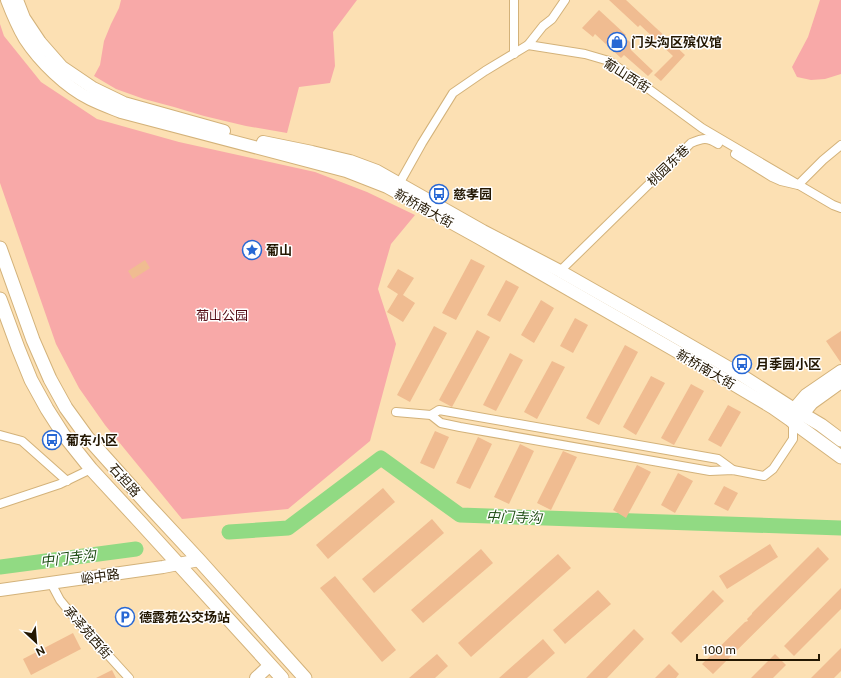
<svg xmlns="http://www.w3.org/2000/svg" width="841" height="678" font-family="'Public Sans','Noto Sans SC',sans-serif">
<style>
.green{fill:#f8a9a8}
.lines{fill:none;stroke-linecap:round;stroke-linejoin:round}
.river{stroke:#91da83;stroke-width:15}
.building{fill:#f0bc91}
.street-casing{stroke:#d3b27a;stroke-width:10}
.secondary-casing{stroke:#d3b27a;stroke-width:14}
.primary-casing{stroke:#d3b27a;stroke-width:15}
.street{stroke:#fff;stroke-width:8}
.secondary{stroke:#fff;stroke-width:12}
.primary{stroke:#fff;stroke-width:13}
.labels{text-anchor:middle;stroke-width:3;stroke-linejoin:round;paint-order:stroke}
.poi-label{font-size:13px;font-weight:bold;fill:#231702;stroke:#fff;text-anchor:start}
.street-label{font-size:13px;fill:#231702;stroke:#fff}
.park-label{font-size:13px;fill:#520b14;stroke:#fff}
.water-label{font-size:14px;font-style:italic;fill:#204f16;stroke:#fff}
</style>
<rect width="100%" height="100%" fill="#fce0b3"/>
<g class="green">
<path d="M121 0H357L333 32 335 66 330 83 299 87 287 133 246 126 204 116 174 107 144 99 116 89 94 76 100 65 104 41 111 24 119 8Z"/>
<path d="M820 0H841V74L825 79 811 80 797 77 792 67 808 37Z"/>
<path d="M0 24 4 36 41 82 97 119 179 142 315 172 367 192 415 215 391 244 378 289 396 344 370 441 288 509 182 519 105 425 79 388 56 344 0 183Z"/>
</g>
<g class="lines">
<g class="river">
<path d="M229 532 288 528 381 458 460 515 841 528"/>
<path d="M0 567 136 549"/>
</g>
</g>
<g class="building">
<path d="M609 0H626L685 55 661 81 654 75 673 56 640 25 638 27Z"/>
<path d="M599 10 626 35 624 37 635 46 631 50 653 71 648 76 624 55 621 58 595 34 593 37 582 28Z"/>
<path d="M471 259 485 266 456 320 442 313Z"/>
<path d="M145 260 150 268 133 279 128 271Z"/>
<path d="M398 269 414 278 403 295 415 303 403 322 387 312 398 294 387 287Z"/>
<path d="M506 280 519 287 500 322 487 315Z"/>
<path d="M541 300 554 308 534 343 521 335Z"/>
<path d="M575 318 588 325 573 353 560 346Z"/>
<path d="M434 326 447 333 410 402 397 395Z"/>
<path d="M477 330 490 337 452 407 439 400Z"/>
<path d="M841 331V363L826 341Z"/>
<path d="M625 345 638 352 599 425 586 418Z"/>
<path d="M510 353 523 360 496 411 483 405Z"/>
<path d="M552 361 565 367 537 419 524 412Z"/>
<path d="M651 376 665 383 636 435 623 427Z"/>
<path d="M691 384 704 391 674 445 661 438Z"/>
<path d="M728 405 741 412 721 447 708 440Z"/>
<path d="M435 431 449 437 434 469 420 463Z"/>
<path d="M478 437 492 444 470 489 456 483Z"/>
<path d="M520 444 534 451 509 504 494 497Z"/>
<path d="M563 451 577 457 551 510 537 503Z"/>
<path d="M637 465 651 472 626 518 613 510Z"/>
<path d="M678 473 693 481 675 513 661 505Z"/>
<path d="M724 486 738 493 728 511 714 504Z"/>
<path d="M383 488 395 502 328 559 316 545Z"/>
<path d="M432 519 444 533 374 593 362 579Z"/>
<path d="M770 544 778 557 727 589 719 576Z"/>
<path d="M818 547 829 559 713 674 702 664 745 622 748 621 747 619 752 614V613Z"/>
<path d="M481 549 493 563 423 623 411 610Z"/>
<path d="M558 554 571 568 471 657 458 643Z"/>
<path d="M335 576 396 650 382 662 320 588Z"/>
<path d="M841 588V609L794 656 784 646Z"/>
<path d="M598 590 611 604 565 644 553 630Z"/>
<path d="M713 590 724 601 681 643 671 633Z"/>
<path d="M634 629 644 639 607 678H586Z"/>
<path d="M73 633 81 649 31 675 23 659Z"/>
<path d="M543 639 555 653 527 678H499Z"/>
<path d="M841 648V671L834 678H811Z"/>
<path d="M437 654 448 666 435 678H409Z"/>
<path d="M775 654 786 665 773 678H751Z"/>
<path d="M669 664 679 674 676 678H655Z"/>
<path d="M112 670 116 678H96Z"/>
</g>
<g class="lines">
<g class="street-casing">
<g id="street">
<path d="M528 45 543 26 552 19 565 0"/>
<path d="M514 54V0"/>
<path d="M735 154 772 177 781 181 798 185 823 160 841 145"/>
<path d="M399 184 422 143 453 93 485 71 528 45 585 54 609 61 646 87 702 128 833 205 841 208"/>
<path d="M560 271 691 143C703 138 707 137 718 144"/>
<path d="M396 412 431 415 441 423 460 427 710 471 733 470 764 476 773 469 793 439V422"/>
<path d="M431 415 439 410 718 459 733 470"/>
<path d="M0 435 22 441 67 481"/>
<path d="M0 504 60 484 91 469"/>
<path d="M51 583 60 600 78 622 129 678"/>
</g>
</g>
<g class="secondary-casing">
<g id="secondary">
<path d="M7 0C12 13 18 27 25 39 40 62 66 87 90 99 100 104 111 108 121 112L346 171 387 187 479 238 721 377 773 408 793 422"/>
<path d="M17 0 24 18 40 42 62 67 93 88 124 103 224 131"/>
<path d="M263 142 312 152 350 161 377 171 483 231 560 271 662 329 738 373 794 409"/>
<path d="M794 417V409L806 395 841 371"/>
<path d="M795 420 803 414 812 403 841 382"/>
<path d="M0 590 163 567 199 560"/>
<path d="M256 678 270 665"/>
</g>
</g>
<g class="primary-casing">
<g id="primary">
<path d="M0 248 33 340 50 379 66 408 87 437 147 504 199 560 305 678"/>
<path d="M0 299 18 348 31 380 47 409 63 434 91 469 140 522 282 678"/>
<path d="M794 409 821 425 841 440"/>
<path d="M793 422 841 457"/>
</g>
</g>
<use href="#street" class="street"/>
<use href="#secondary" class="secondary"/>
<use href="#primary" class="primary"/>
</g>
<defs>
<g id="shop-ring" transform="scale(1)"><circle r="9.5" fill="#fff" stroke="#2868d4" stroke-width="1.5"/><path d="M-5-2.5h2.3a2.7 3.5 0 0 1 5.4 0H5L5.5 6h-11ZM-1.5-2.5h3a1.5 2.3 0 0 0-3 0Z" fill="#2868d4"/></g>
<g id="bus-ring" transform="scale(1)"><circle r="9.5" fill="#fff" stroke="#2868d4" stroke-width="1.5"/><path d="M-5-6H5V4H4V6H2V4H-2V6H-4V4H-5ZM-3.5-4V0h7V-4ZM-3.5 1.2v1.5H-2V1.2ZM2 1.2v1.5H3.5V1.2Z" fill="#2868d4"/></g>
<g id="sight-ring" transform="scale(1)"><circle r="9.5" fill="#fff" stroke="#2868d4" stroke-width="1.5"/><path d="M0-6L1.8-2.2L6-1.7L2.9 1.2L3.7 5.4L0 3.3L-3.7 5.4L-2.9 1.2L-6-1.7L-1.8-2.2Z" fill="#2868d4"/></g>
<g id="parking-ring" transform="scale(1)"><circle r="9.5" fill="#fff" stroke="#2868d4" stroke-width="1.5"/><path d="M-3.5-5.5H1a3.5 3.5 0 0 1 0 7H-1V5.5H-3.5ZM-1-3.4V-.6H.8a1.4 1.4 0 0 0 0-2.8Z" fill="#2868d4"/></g>
</defs>
<g fill-rule="evenodd">
<use href="#shop-ring" x="617" y="42"/>
<use href="#bus-ring" x="439" y="194"/>
<use href="#sight-ring" x="252" y="250"/>
<use href="#bus-ring" x="742" y="364"/>
<use href="#bus-ring" x="52" y="440"/>
<use href="#parking-ring" x="125" y="617"/>
</g>
<g class="labels">
<g class="poi-label">
<text x="631" y="47">门头沟区殡仪馆</text>
<text x="453" y="199">慈孝园</text>
<text x="266" y="255">葡山</text>
<text x="756" y="369">月季园小区</text>
<text x="66" y="445">葡东小区</text>
<text x="139" y="622">德露苑公交场站</text>
</g>
<g class="street-label">
<text transform="translate(627 75) rotate(32)" y="5">葡山西街</text>
<text transform="translate(668 165) rotate(-44)" y="5">桃园东巷</text>
<text transform="translate(424 208) rotate(29)" y="5">新桥南大街</text>
<text transform="translate(706 369) rotate(30)" y="5">新桥南大街</text>
<text transform="translate(125 480) rotate(48)" y="5">石担路</text>
<text transform="translate(100 576) rotate(-8)" y="5">峪中路</text>
<text transform="translate(88 632) rotate(49)" y="5">承泽苑西街</text>
</g>
<g class="park-label">
<text x="222" y="320">葡山公园</text>
</g>
<g class="water-label">
<text transform="translate(514 517) rotate(2)" y="5">中门寺沟</text>
<text transform="translate(68 558) rotate(-7)" y="5">中门寺沟</text>
</g>
</g>
<g transform="translate(36 642) rotate(154)" stroke="#ffffff" stroke-width="3" paint-order="stroke">
<path d="M0-3L7 15L0 10L-7 15Z" fill="#231702"/>
<text y="-6" font-size="11" font-weight="bold" text-anchor="middle" fill="#231702">N</text>
</g>
<path d="M697 654v6h122v-6" fill="none" stroke="#231702" stroke-width="2"/>
<text x="703" y="654" font-size="12" fill="#231702" stroke="#ffffff" stroke-width="3" paint-order="stroke">100 m</text>
</svg>
